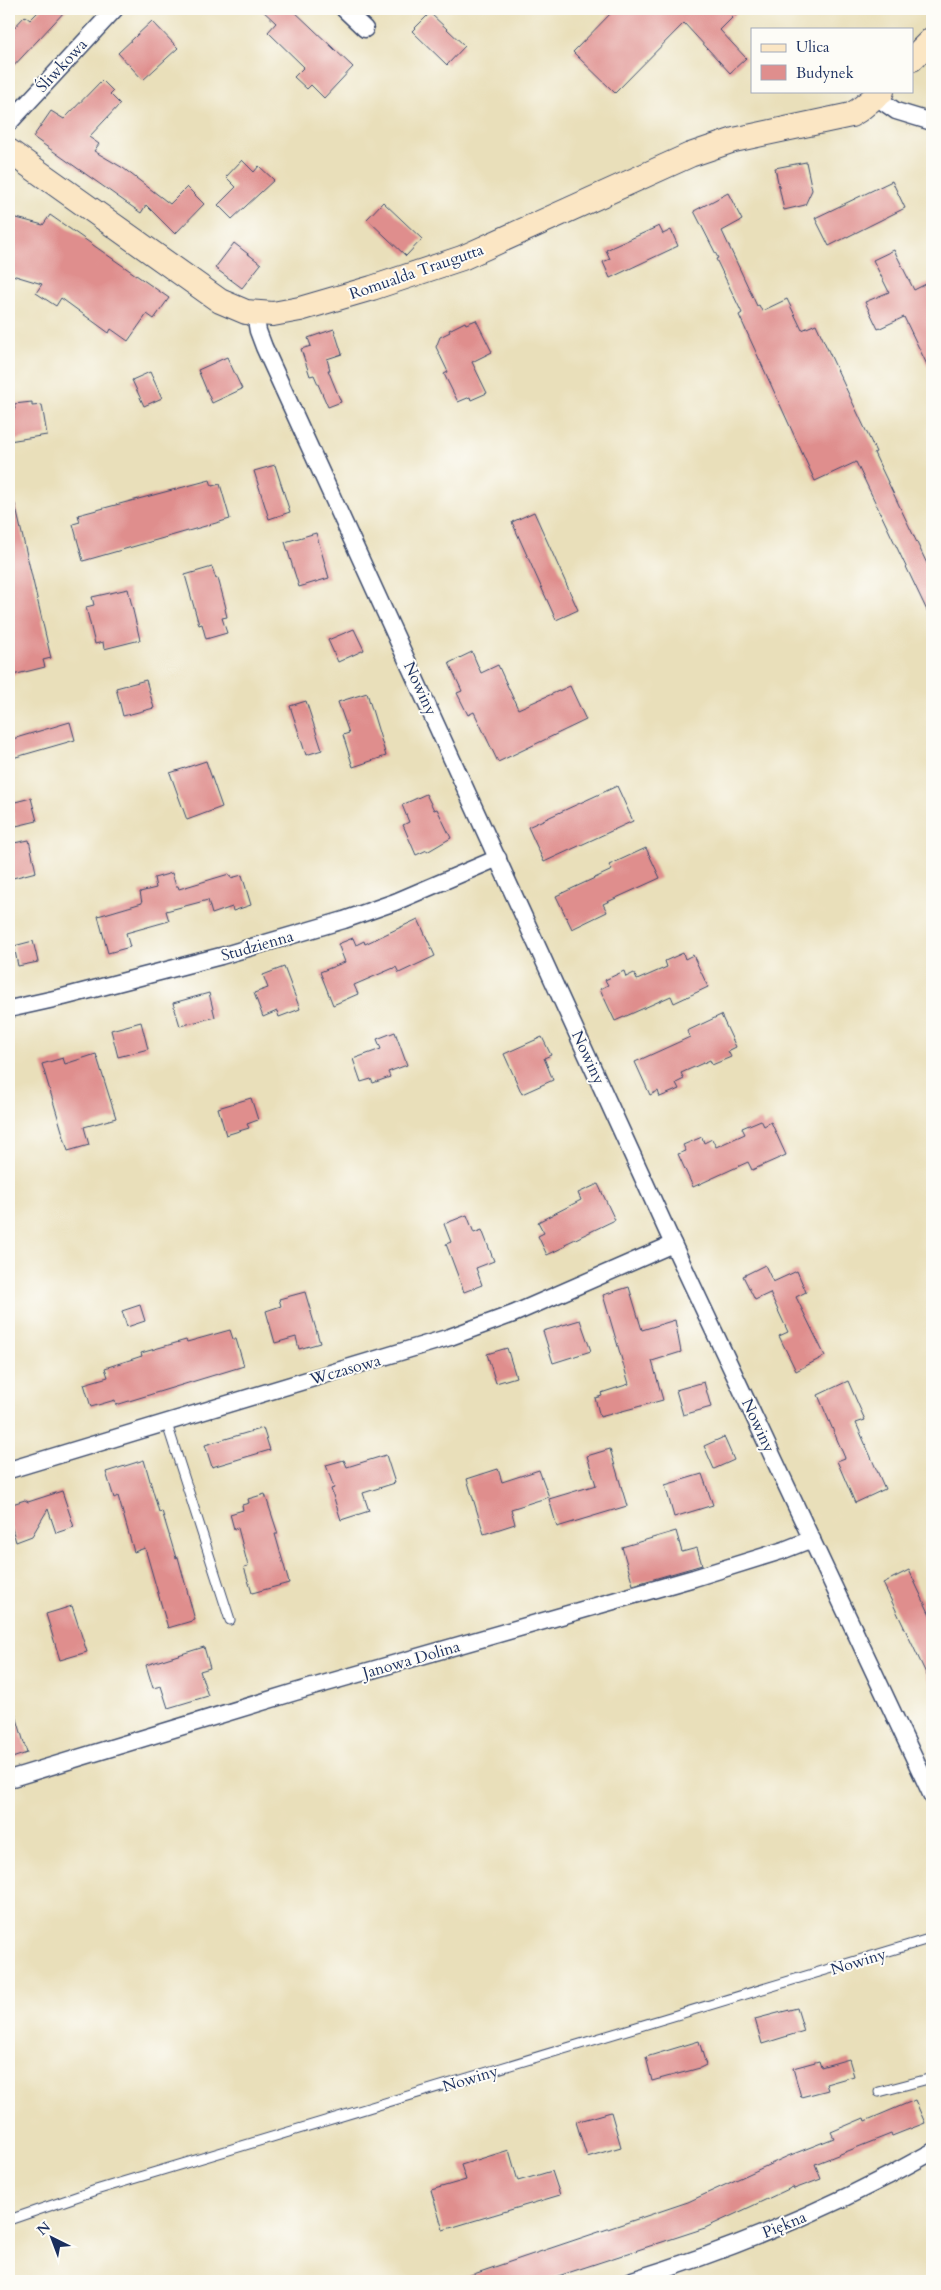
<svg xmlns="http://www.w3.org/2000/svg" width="941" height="2290" font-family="Cardo,serif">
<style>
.building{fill:#df8e8d}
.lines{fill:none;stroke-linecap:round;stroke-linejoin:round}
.lane-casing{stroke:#3a496c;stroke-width:11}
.street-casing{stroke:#3a496c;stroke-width:19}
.secondary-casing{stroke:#3a496c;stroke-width:26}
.lane{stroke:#fff;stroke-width:9}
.street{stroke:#fff;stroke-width:16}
.secondary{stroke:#fbe6c4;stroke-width:24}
.labels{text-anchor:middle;stroke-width:4;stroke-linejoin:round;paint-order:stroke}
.street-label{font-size:16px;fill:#1b2f5e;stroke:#fdfcf7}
</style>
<rect width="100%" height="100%" fill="#fdfcf7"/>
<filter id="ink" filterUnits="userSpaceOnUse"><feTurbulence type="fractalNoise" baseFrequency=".02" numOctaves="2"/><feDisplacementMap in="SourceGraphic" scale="10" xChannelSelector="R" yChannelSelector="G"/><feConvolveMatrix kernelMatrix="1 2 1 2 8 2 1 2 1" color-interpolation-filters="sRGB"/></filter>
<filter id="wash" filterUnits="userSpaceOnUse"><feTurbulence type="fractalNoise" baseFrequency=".0096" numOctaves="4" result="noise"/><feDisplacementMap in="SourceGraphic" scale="20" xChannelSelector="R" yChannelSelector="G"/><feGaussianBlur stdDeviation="1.12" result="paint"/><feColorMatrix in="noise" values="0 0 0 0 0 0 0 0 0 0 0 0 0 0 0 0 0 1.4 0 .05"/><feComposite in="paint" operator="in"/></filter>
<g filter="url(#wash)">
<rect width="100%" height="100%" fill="#e9dfba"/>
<g id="blocks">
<g class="building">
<path d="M41 9H67L9 71V33L25 16 30 20Z"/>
<path d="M261 9H292L353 67 324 98 311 85 307 89 294 77 304 67 268 32 276 23Z"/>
<path d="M615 9H741L720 30 746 58 730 73 684 23 615 93 573 52Z"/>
<path d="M430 13 465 46 447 65 412 31Z"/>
<path d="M152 21 178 48 143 80 118 53Z"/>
<path d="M102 80 113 91 110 94 120 104 89 137 99 144 94 151 123 168 170 204 187 187 204 204 175 234 146 205 141 213 33 137 51 111 64 119Z"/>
<path d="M242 160 254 172 259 166 274 180 232 219 218 205 236 187 226 177Z"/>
<path d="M806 162 812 190 805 205 784 210 775 168Z"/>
<path d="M892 181 905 208 829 246 815 218Z"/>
<path d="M728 193 742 220 722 231 757 306 759 305 762 311 787 299 802 330 816 324 834 363 876 452 874 453 932 574V621L856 462 815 481 739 315 742 313 716 259 718 258 694 211Z"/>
<path d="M383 202 422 239 406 256 367 219Z"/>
<path d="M50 215 169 298 154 319 147 314 128 341 111 329 109 333 61 298 56 306 36 293 42 284 9 274V216L43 225Z"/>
<path d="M659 226 663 234 671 230 678 246 610 278 603 262 610 259 606 250Z"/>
<path d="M234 243 261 264 242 288 215 268Z"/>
<path d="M894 250 914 290 932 281V375L904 317 878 329 865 302 889 292 873 260Z"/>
<path d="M476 320 492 352 472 362 487 393 471 400 470 397 458 402 444 374 448 372 436 347 440 337 450 332 449 330 465 322 466 324Z"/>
<path d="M334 329 342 354 327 359 330 370H328L341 402 328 407 314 375 310 376 301 349 311 346 308 338Z"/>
<path d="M227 357 242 389 212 403 198 370Z"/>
<path d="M150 372 162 398 144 406 132 380Z"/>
<path d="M32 402V406L42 405 47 435 9 441V410L15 409 14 404Z"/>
<path d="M275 465 290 512 269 519 254 471Z"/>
<path d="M210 480 212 486 220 484 230 519 83 561 73 524 80 522 78 515Z"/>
<path d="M15 504 51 658 43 660 45 667 9 676V505Z"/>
<path d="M534 512 578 610 556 620 512 522Z"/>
<path d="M316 533 329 578 299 587 285 542Z"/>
<path d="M212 567 216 579 218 578 226 608 225 609 227 617 222 618 227 633 206 639 202 624 199 625 185 575Z"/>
<path d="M128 589 140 640 104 649 103 642 95 644 86 607 94 605 92 597Z"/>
<path d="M354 629 364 650 338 662 328 640Z"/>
<path d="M472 652 481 673 498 665 518 709 570 686 586 720 498 762 474 712 468 715 457 693 462 691 449 663Z"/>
<path d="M146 680 154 708 123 716 116 688Z"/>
<path d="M367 693 386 756 353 767 343 735 349 733 338 702Z"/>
<path d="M306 701 322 750 306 755 290 706Z"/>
<path d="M70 722 75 740 9 759V740Z"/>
<path d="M206 761 222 807 187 820 170 773Z"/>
<path d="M617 786 633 821 544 862 528 827Z"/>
<path d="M426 794 434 810 437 809 451 838 427 852V850L416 855 403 825 409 822 402 805Z"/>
<path d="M31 798 37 821 16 826 11 803Z"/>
<path d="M29 840 36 872 9 879V844Z"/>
<path d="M646 848 660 878 603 904 607 912 572 929 556 896 612 870 609 865Z"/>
<path d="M172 873 176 886H178L179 889 229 874 231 878 242 875 251 905 233 911 232 907 212 914 208 900 166 911 169 921 126 933 130 947 108 953 98 916 142 903 140 892 156 888 154 878Z"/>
<path d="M418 919 435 956 399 973 396 967 354 985 358 994 333 1005 320 972 345 962 338 944 353 938 356 945 364 941 365 944Z"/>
<path d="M33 941 38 962 18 966 14 946Z"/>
<path d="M683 953 685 959 693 955 708 987 674 1003 671 996 615 1021 600 989 608 985 605 980 624 971 626 977 634 973 637 980 667 967 665 961Z"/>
<path d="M284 967 300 1009 279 1017 277 1011 263 1017 254 993 268 988 263 975Z"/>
<path d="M209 993 215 1017 180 1026 173 1003Z"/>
<path d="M721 1015 736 1047 728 1051 731 1057 712 1065 710 1060 681 1073 684 1079 676 1083 679 1089 660 1097 658 1091 650 1095 635 1062 690 1037 687 1031Z"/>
<path d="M141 1022 148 1049 118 1057 111 1030Z"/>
<path d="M395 1032 407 1065 388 1072 390 1077 373 1083 371 1079 361 1082 353 1059 381 1049 377 1039Z"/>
<path d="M542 1037 551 1055 544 1058 553 1080 522 1094 504 1054Z"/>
<path d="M96 1054 116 1118 84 1127 89 1145 68 1151 42 1064 63 1058 65 1064Z"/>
<path d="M251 1098 258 1120 247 1124 249 1128 226 1135 218 1108Z"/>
<path d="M761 1120 764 1126 771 1122 786 1155 752 1170 748 1162 693 1187 678 1154 686 1151 683 1145 702 1137 704 1143 712 1139 716 1147 745 1134 742 1128Z"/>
<path d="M598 1184 615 1220 565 1244 566 1246 547 1255 538 1236 544 1233 538 1222 581 1200 578 1193Z"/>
<path d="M467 1215 474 1233 482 1230 494 1261 476 1268 482 1285 464 1292 446 1244 451 1242 444 1224Z"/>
<path d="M765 1265 773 1282 797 1271 806 1292 796 1297 825 1356 796 1371 779 1336 788 1332 770 1293 755 1300 743 1276Z"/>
<path d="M629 1287 642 1330 675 1320 681 1352 652 1361 663 1400 600 1417 595 1398 602 1396 601 1393 629 1384 603 1295Z"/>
<path d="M305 1292 320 1343 299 1349 296 1337 275 1343 266 1311 281 1306 279 1299Z"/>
<path d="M140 1305 145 1321 127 1327 122 1311Z"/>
<path d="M580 1320 591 1351 553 1363 543 1331Z"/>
<path d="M230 1330 233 1339H236L244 1366 116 1405 115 1400 91 1407 84 1384 108 1377 105 1368 142 1356 141 1353 186 1340 187 1342Z"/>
<path d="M507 1348 516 1377 496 1383 487 1354Z"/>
<path d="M848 1381 865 1420 856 1423 885 1489 855 1503 837 1461 845 1458 818 1395Z"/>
<path d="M704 1382 711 1407 683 1415 676 1390Z"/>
<path d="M263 1428 270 1450 212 1467 205 1445Z"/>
<path d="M724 1437 734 1460 714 1469 704 1446Z"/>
<path d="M610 1449 627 1506 557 1527 549 1499 596 1485 587 1456Z"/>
<path d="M386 1455 395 1483 363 1493 369 1511 341 1520 331 1489 334 1488 326 1465 344 1460 347 1467Z"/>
<path d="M144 1460 159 1512 162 1511 176 1558 178 1557 195 1620 168 1628 145 1548 134 1552 118 1496 114 1498 106 1472Z"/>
<path d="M498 1469 502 1482 539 1470 549 1497 511 1509 515 1524 484 1534 467 1479Z"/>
<path d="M702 1474 713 1505 674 1517 665 1485Z"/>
<path d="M62 1491 74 1527 56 1533 48 1509 32 1536 16 1542 9 1518V1505L25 1500 28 1502Z"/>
<path d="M265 1494 278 1534H275L289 1583 252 1593 244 1567 248 1566 238 1528 234 1529 230 1514 243 1510 242 1505 249 1503 248 1499Z"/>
<path d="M676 1531 682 1552 697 1548 702 1565 633 1585 622 1547Z"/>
<path d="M909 1570 932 1619V1686L883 1583Z"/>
<path d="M72 1606 87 1652 60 1660 46 1614Z"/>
<path d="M204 1647 210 1668 200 1671 208 1696 168 1708 161 1686 153 1688 146 1665Z"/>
<path d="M13 1705 27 1753 9 1759V1706Z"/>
<path d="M797 2008 804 2031 762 2044 755 2019Z"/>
<path d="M699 2041 706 2065 700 2068 652 2081 646 2057Z"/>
<path d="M849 2059 854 2076 826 2084 828 2090 801 2097 793 2068 819 2061 821 2067Z"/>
<path d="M915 2100 925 2123 892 2136 891 2134 815 2164 821 2179 794 2189 793 2187 705 2228 543 2281H460L459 2279 688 2202 788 2156 834 2138 831 2132 864 2118 865 2121Z"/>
<path d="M611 2112 621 2147 587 2157 576 2122Z"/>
<path d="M509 2150 518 2181 552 2171 560 2195 443 2230 431 2190 466 2180 461 2165Z"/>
</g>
</g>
</g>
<g filter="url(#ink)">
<use href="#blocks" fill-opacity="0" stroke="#3a496c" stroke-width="1"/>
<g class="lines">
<g class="lane-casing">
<g id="lane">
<path d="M167 1424 230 1620"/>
<path d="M879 2092 932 2078"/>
<path d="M9 2220 96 2190 932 1938"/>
</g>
</g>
<g class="street-casing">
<g id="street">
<path d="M344 9 365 29"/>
<path d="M876 97 896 111 932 122"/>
<path d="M9 123 115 9"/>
<path d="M255 314 258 331 264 347 673 1244 932 1796"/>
<path d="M9 1009 63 997 221 956 344 920 395 902 498 858"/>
<path d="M9 1470 450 1337 513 1314 673 1244"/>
<path d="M9 1779 295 1692 694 1578 784 1550 812 1539"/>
<path d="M629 2281C734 2249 837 2206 932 2152"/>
</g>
</g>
<g class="secondary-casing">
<g id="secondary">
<path d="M912 59 932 39"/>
<path d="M9 151 220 301 246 312 273 314 300 309 372 288 462 258 690 155 734 140 851 115 859 110 882 91"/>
</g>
</g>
<use href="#lane" class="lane"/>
<use href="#street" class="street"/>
<use href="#secondary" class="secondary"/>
</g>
</g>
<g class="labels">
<g class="street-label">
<text transform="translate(61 65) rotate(-47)" y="6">Śliwkowa</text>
<text transform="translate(416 271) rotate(-19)" y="6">Romualda Traugutta</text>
<text transform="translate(421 688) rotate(65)" y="6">Nowiny</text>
<text transform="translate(257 945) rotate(-16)" y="6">Studzienna</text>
<text transform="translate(589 1057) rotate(65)" y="6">Nowiny</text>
<text transform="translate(345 1369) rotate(-16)" y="6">Wczasowa</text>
<text transform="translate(759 1425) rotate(65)" y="6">Nowiny</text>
<text transform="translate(411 1659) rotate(-16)" y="6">Janowa Dolina</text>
<text transform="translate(858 1961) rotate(-17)" y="6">Nowiny</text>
<text transform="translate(470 2078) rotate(-17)" y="6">Nowiny</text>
<text transform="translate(784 2224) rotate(-22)" y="6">Piękna</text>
</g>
</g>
<rect width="941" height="2290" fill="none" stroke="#fdfcf7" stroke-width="30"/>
<rect x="751" y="28" width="162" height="65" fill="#fdfcf7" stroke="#a3aaba"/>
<rect x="761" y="44" width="25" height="8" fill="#fbe6c4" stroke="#a3aaba"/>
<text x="796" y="52" font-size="15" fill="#1b2f5e">Ulica</text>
<rect x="761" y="65" width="25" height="15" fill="#df8e8d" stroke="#a3aaba"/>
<text x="796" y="78" font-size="15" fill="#1b2f5e">Budynek</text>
<g transform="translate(52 2238) rotate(318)" stroke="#fdfcf7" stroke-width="4" paint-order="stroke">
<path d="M0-4L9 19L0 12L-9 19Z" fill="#1b2f5e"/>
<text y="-8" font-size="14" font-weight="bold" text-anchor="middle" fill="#1b2f5e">N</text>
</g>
</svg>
